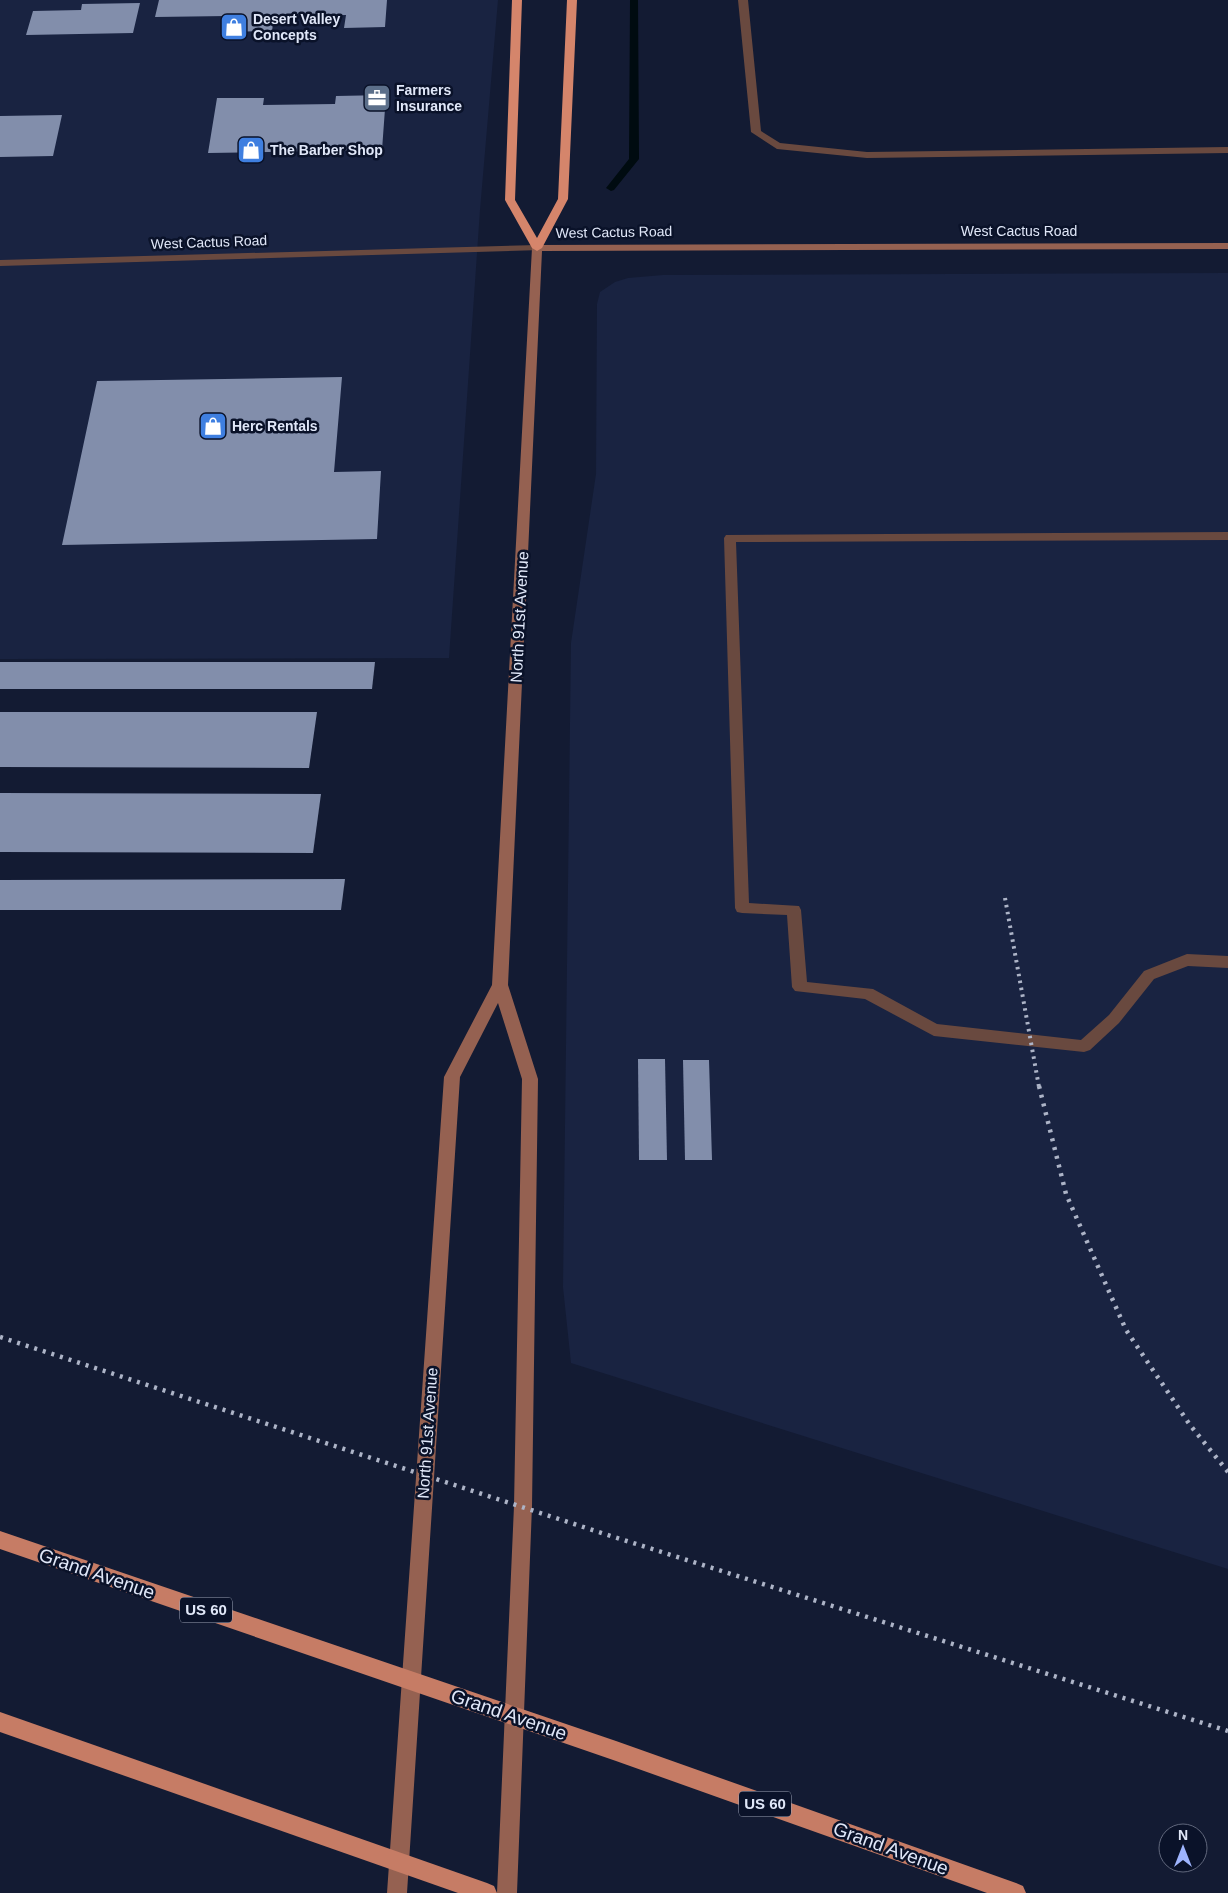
<svg xmlns="http://www.w3.org/2000/svg" width="1228" height="1893" font-family="Arial,sans-serif">
<style>
.built{fill:#192341}
.lines{fill:none;stroke-linecap:round;stroke-linejoin:round}
.stream{fill:#000b10;fill-rule:evenodd}
.building{fill:#828eab}
.service{fill:#69493f;fill-rule:evenodd}
.minor{fill:#69493f;fill-rule:evenodd}
.secondary{fill:#956151;fill-rule:evenodd}
.trunk{fill:#c67c65;fill-rule:evenodd}
.motorway{fill:#d5856b;fill-rule:evenodd}
.rail-far1{stroke:#adb4c7;stroke-width:4;stroke-dasharray:2.5 4.5;stroke-linecap:butt}
.rail{stroke:#adb4c7;stroke-width:4.5;stroke-dasharray:3 6;stroke-linecap:butt}
.labels{text-anchor:middle;stroke-width:5;stroke-linejoin:round;paint-order:stroke}
.far-poi-label{font-size:14px;font-weight:bold;fill:#e0e7f8;stroke:#0a1229;text-anchor:start}
.far-street-label{font-size:14px;fill:#e0e7f8;stroke:#0a1229}
.shield{fill:#0a1229;stroke:#a0a7ba;stroke-width:1}
.shield-label{font-size:15px;font-weight:bold;fill:#e0e7f8}
.street-label{font-size:16px;fill:#e0e7f8;stroke:#0a1229}
.near-street-label{font-size:19px;fill:#e0e7f8;stroke:#0a1229}
</style>
<rect width="100%" height="100%" fill="#131b33"/>
<g class="built">
<path d="M0 0H498L480 210 449 658 0 659Z"/>
<path d="M1228 273V1569L571 1363 563 1287 571 643 596 474 597 304 600 292 615 282 628 278 663 275Z"/>
</g>
<g class="lines">
<path class="stream" d="M630 0H638L639 159 614 190 611 191 606 188 629 159Z"/>
</g>
<g class="building">
<path d="M159 0H387L385 27 344 28 346 15 274 17 272 31 225 32 227 16 155 17Z"/>
<path d="M140 3 133 33 26 35 33 11 81 10 82 4Z"/>
<path d="M386 95 382 150 208 153 217 98H264L263 105 335 104 336 96Z"/>
<path d="M62 115 53 156 0 157V116Z"/>
<path d="M342 377 334 472 381 471 377 539 62 545 97 381Z"/>
<path d="M0 662H375L372 689H0Z"/>
<path d="M0 712H317L309 768 0 767Z"/>
<path d="M0 793 321 794 313 853 0 852Z"/>
<path d="M345 879 341 910H0V880Z"/>
<path d="M638 1059H665L667 1160H639Z"/>
<path d="M683 1060H709L712 1160H685Z"/>
</g>
<g class="lines">
<g class="service">
<path d="M738 0H748L761 131 780 143 867 152 1228 147V153L867 158 777 149 751 132Z"/>
<path d="M1228 532V540L736 542 749 903 799 906 801 910 807 982 873 989 937 1024 1081 1040 1109 1015 1144 971 1187 954 1228 956V968L1188 966 1154 979 1119 1023 1090 1050 1084 1052 934 1036 865 999 795 991 792 987 787 915 742 913 737 912 735 908 724 538 726 535Z"/>
</g>
<path class="minor" d="M537 245 541 246V250L0 266V260Z"/>
<path class="secondary" d="M1228 243V249L542 251 508 985 538 1079 532 1506 517 1893H497L514 1506 522 1079 498 1003 460 1077 407 1893H387L444 1077 492 985 532 248 537 245Z"/>
<g class="trunk">
<path d="M0 1531 616 1741 1016 1883 1023 1886 1026 1893H987L616 1761 0 1549Z"/>
<path d="M0 1712 487 1883 494 1886 497 1893H458L0 1732Z"/>
</g>
<path class="motorway" d="M512 0H522L515 200 537 238 558 199 567 0H577L568 199 542 248 537 251 532 248 505 200Z"/>
<path class="rail-far1" d="M1005 898 1039 1087"/>
<g class="rail">
<path d="M1039 1086 1066 1194 1126 1330 1190 1425 1228 1472"/>
<path d="M0 1337 611 1536 1228 1731"/>
</g>
</g>
<defs>
<g id="shop-square" transform="scale(1.4375)"><rect x="-9" y="-9" width="18" height="18" rx="4" fill="#3f7fe0" stroke="#0a1229"/><path d="M-5-2.5h2.3a2.7 3.5 0 0 1 5.4 0H5L5.5 6h-11ZM-1.5-2.5h3a1.5 2.3 0 0 0-3 0Z" fill="#fff"/></g>
<g id="office-square" transform="scale(1.4375)"><rect x="-9" y="-9" width="18" height="18" rx="4" fill="#5c6f8a" stroke="#0a1229"/><path d="M-6-3h4V-5.5h4V-3h4V5H-6ZM-1-4.5V-3h2v-1.5ZM-6 0V1H6V0Z" fill="#fff"/></g>
</defs>
<g fill-rule="evenodd">
<use href="#shop-square" x="234" y="27"/>
<use href="#office-square" x="377" y="98"/>
<use href="#shop-square" x="251" y="150"/>
<use href="#shop-square" x="213" y="426"/>
</g>
<g class="labels">
<g class="far-poi-label">
<text x="253" y="24">Desert Valley<tspan x="253" dy="16">Concepts</tspan></text>
<text x="396" y="95">Farmers<tspan x="396" dy="16">Insurance</tspan></text>
<text x="270" y="155">The Barber Shop</text>
<text x="232" y="431">Herc Rentals</text>
</g>
<g class="far-street-label">
<text x="1019" y="236">West Cactus Road</text>
<text transform="translate(614 232) rotate(-1)" y="5">West Cactus Road</text>
<text transform="translate(209 242) rotate(-2)" y="5">West Cactus Road</text>
</g>
<g class="shield">
<rect x="180" y="1597.5" width="52" height="25" rx="4"/>
<rect x="739" y="1791.5" width="52" height="25" rx="4"/>
</g>
<g class="shield-label">
<text x="206" y="1615">US 60</text>
<text x="765" y="1809">US 60</text>
</g>
<g class="street-label">
<text transform="translate(519 617) rotate(-87)" y="6">North 91st Avenue</text>
<text transform="translate(427 1433) rotate(-86)" y="6">North 91st Avenue</text>
</g>
<g class="near-street-label">
<text transform="translate(97 1573) rotate(19)" y="7">Grand Avenue</text>
<text transform="translate(509 1714) rotate(19)" y="7">Grand Avenue</text>
<text transform="translate(891 1848) rotate(20)" y="7">Grand Avenue</text>
</g>
</g>
<g transform="translate(1183 1848)"><circle r="24" fill="#0a1229" stroke="#60677c"/>
<path d="M0-4L9 19L0 12L-9 19Z" fill="#9eb4fd"/>
<text y="-8" font-size="14" font-weight="bold" text-anchor="middle" fill="#e0e7f8">N</text>
</g>
</svg>
